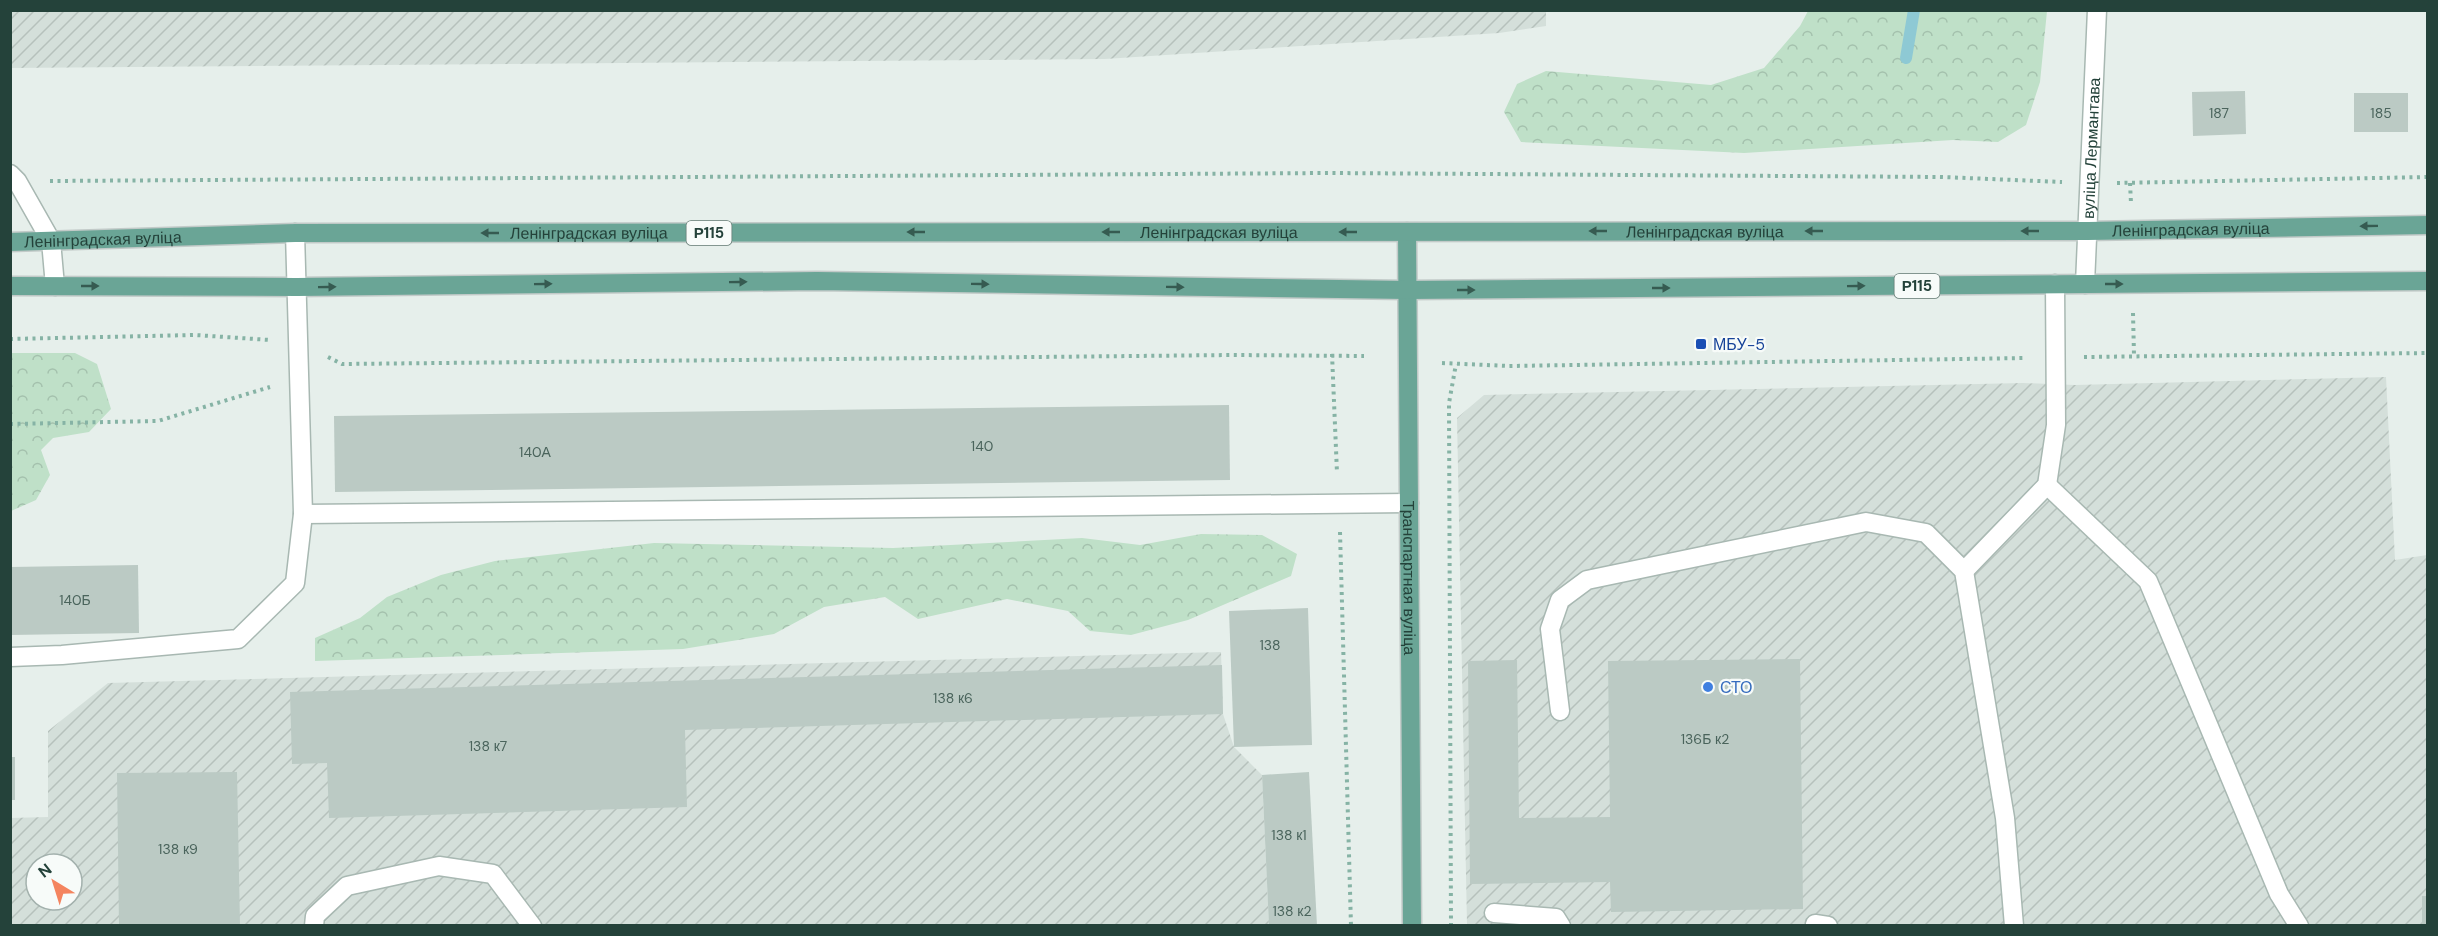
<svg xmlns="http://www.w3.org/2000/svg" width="2438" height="936" font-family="'DM Sans',sans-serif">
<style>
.industrial{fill:url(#industrial-furrows);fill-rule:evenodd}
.forest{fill:url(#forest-crowns)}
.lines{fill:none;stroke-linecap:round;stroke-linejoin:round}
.stream{stroke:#8ec9d4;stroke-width:12}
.building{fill:#bbcac4}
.minor-casing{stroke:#a8b8b2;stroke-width:21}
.major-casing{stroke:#c2cac8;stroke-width:21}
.path{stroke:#86b3a5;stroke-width:4;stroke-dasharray:3 4.5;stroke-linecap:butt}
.minor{stroke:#fff;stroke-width:18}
.major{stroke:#6aa596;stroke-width:18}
.oneway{fill:#365b51}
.transit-dot{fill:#1a4fb4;stroke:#f7fbf9;stroke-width:2}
.shop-dot{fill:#3f7fe0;stroke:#f7fbf9;stroke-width:2}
.labels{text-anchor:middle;stroke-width:4.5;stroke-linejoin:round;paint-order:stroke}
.number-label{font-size:14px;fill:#4a645c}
.shield{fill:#f7fbf9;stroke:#637a73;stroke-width:1.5}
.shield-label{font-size:15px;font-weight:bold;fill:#24423a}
.street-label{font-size:16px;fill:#24423a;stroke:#f7fbf9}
.transit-label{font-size:16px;fill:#164399;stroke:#f7fbf9;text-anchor:start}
.shop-label{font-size:16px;fill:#366cbe;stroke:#f7fbf9;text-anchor:start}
</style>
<defs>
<pattern id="industrial-furrows" width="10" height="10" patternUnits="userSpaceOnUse" patternTransform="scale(1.5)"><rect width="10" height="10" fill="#d4dfda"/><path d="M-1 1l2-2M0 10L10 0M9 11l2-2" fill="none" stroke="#b6c1bc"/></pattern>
<pattern id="forest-crowns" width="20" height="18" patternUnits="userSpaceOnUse" patternTransform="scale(1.5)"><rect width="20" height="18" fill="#bfe0c8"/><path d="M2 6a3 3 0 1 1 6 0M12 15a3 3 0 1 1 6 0" fill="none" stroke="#a4c1ad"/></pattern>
</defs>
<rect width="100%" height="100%" fill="#e6efeb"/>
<g class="industrial">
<path d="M1546 11V26L1499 33 1105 59 10 68 11 10Z"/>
<path d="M2386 377 2395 560 2427 555V925H1467L1457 418 1484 395 2023 383 2075 385Z"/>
<path d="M1221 652 1223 714 1234 747 1262 775 1269 925H11L10 818 48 817V731L108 683ZM36 864H72V900H36Z"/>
</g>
<g class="forest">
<path d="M1808 11H2047L2040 82 2026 125 1998 142 1953 140 1744 153 1521 142 1504 112 1517 84 1546 71 1711 85 1764 68 1800 26Z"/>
<path d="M10 353H75L97 364 111 409 89 432 53 438 41 450 50 475 36 500 11 511Z"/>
<path d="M1201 534 1262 535 1297 554 1291 576 1188 620 1131 635 1090 631 1068 611 1007 599 918 619 885 597 824 607 774 634 683 649 315 661V638L360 618 387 597 441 575 495 561 654 543 893 548 1082 538 1140 545Z"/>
</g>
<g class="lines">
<path class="stream" d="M1906 58 1914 10"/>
</g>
<g class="building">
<path d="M2245 91 2246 134 2193 136 2192 92Z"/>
<rect x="2354" y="93" width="54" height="39"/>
<path d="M1229 405 1230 480 335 492 334 416Z"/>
<path d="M138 565 139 633 10 635V567Z"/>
<path d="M1308 608 1312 745 1234 747 1229 611Z"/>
<path d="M1800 659 1803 909 1611 912 1610 882 1470 884 1468 661 1517 660 1519 818 1610 817 1608 661Z"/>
<path d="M1222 665 1223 714 685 730 687 807 329 818 327 763 292 764 290 692Z"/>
<rect x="10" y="757" width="5" height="43"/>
<path d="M237 772 240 926H119L117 773Z"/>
<path d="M1309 772 1317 926H1269L1262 775Z"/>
<rect x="2422" y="896" width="6" height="30"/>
</g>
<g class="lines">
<g class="minor-casing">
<g id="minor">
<path d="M10 174 17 181 51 241 55 286"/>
<path id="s1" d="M2085 284 2097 10"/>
<path d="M2047 485 2148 581 2279 894 2299 926"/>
<path d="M303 514 1409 503"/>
<path d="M1964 571 2047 485 2056 425 2055 284"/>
<path d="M10 657 62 655 238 639 295 583 303 514 295 233"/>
<path d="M1560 711 1550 629 1560 600 1587 580 1866 522 1926 533 1964 571 2005 818 2014 926"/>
<path d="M1494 913 1556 918 1561 926"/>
<path d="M1815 924 1828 926"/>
<path d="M314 926 315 916 347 886 439 866 493 874 532 926"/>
</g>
</g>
<g class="major-casing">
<g id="major">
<path id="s2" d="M1407 232 1412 926"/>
<path id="s3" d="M10 242 295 233 2088 231 2428 225"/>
<path d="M10 286 297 287 817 281 1407 290 2428 281"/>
</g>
</g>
<g class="path">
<path d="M50 181 1329 173 1942 177 2062 182"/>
<path d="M2117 183 2428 177"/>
<path d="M2130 183 2131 203"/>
<path d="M2133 313 2134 355"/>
<path d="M10 339 195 335 270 340"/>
<path d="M1332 354 1337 473"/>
<path d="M328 357 342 364 1233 355 1364 356"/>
<path d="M2084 357 2428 353"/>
<path d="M1442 363 1509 366 2026 358"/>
<path d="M10 424 158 421 270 387"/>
<path d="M1340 532 1351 926"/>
<path d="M1451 926 1449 403 1456 364"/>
</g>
<use href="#minor" class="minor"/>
<use href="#major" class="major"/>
</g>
<defs><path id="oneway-solid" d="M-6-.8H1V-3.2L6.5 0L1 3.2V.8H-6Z" transform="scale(1.5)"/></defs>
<g class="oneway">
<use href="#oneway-solid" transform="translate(2369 226) rotate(179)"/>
<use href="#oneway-solid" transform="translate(1598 231) rotate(-180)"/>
<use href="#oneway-solid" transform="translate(1814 231) rotate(-180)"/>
<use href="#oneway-solid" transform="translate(2030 231) rotate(-180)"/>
<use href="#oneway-solid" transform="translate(916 232) rotate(180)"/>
<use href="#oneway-solid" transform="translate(1111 232) rotate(180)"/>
<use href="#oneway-solid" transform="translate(1348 232) rotate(180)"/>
<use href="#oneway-solid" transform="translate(490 233) rotate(180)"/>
<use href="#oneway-solid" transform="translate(738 282) rotate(-1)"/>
<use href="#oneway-solid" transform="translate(543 284) rotate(-1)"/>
<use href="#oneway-solid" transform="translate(980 284) rotate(1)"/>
<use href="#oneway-solid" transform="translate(2114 284)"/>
<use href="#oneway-solid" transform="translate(90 286)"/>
<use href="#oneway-solid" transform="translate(1856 286) rotate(-1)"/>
<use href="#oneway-solid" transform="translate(327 287) rotate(-1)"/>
<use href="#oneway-solid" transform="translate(1175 287) rotate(1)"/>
<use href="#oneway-solid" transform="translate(1661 288)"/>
<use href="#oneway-solid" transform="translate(1466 290)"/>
</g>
<rect class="transit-dot" x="1695" y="338" width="12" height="12" rx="3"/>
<circle class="shop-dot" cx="1708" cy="687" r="6"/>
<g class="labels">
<g class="number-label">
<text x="2219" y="118">187</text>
<text x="2381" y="118">185</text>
<text x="982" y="451">140</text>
<text x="535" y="457">140А</text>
<text x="75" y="605">140Б</text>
<text x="1270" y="650">138</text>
<text x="953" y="703">138 к6</text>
<text x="1705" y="744">136Б к2</text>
<text x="488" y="751">138 к7</text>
<text x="1289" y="840">138 к1</text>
<text x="178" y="854">138 к9</text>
<text x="1292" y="916">138 к2</text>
</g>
<g class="shield">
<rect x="686.5" y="221" width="45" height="24" rx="4.5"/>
<rect x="1894.5" y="274" width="45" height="24" rx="4.5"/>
</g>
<g class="shield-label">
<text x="709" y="238">Р115</text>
<text x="1917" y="291">Р115</text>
</g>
<g class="street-label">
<text dy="6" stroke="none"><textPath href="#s1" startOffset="136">вуліца Лермантава</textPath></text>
<text dy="6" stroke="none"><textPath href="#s3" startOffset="2181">Ленінградская вуліца</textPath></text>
<text dy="6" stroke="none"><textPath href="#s3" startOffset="1695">Ленінградская вуліца</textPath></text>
<text dy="6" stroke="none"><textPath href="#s3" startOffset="1209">Ленінградская вуліца</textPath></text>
<text dy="6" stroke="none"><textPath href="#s3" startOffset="579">Ленінградская вуліца</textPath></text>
<text dy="6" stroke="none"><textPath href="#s3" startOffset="93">Ленінградская вуліца</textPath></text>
<text dy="6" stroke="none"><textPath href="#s2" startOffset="346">Транспартная вуліца</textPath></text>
</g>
<g class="transit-label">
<text x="1713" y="350">МБУ-5</text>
</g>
<g class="shop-label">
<text x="1720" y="693">СТО</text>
</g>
</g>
<rect width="2438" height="936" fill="none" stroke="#24423a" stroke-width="24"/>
<g transform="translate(54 882) rotate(322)"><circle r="28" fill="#f7fbf9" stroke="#a3b1ad" stroke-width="1.5"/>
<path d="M0-4.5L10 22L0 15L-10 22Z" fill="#f4845f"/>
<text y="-9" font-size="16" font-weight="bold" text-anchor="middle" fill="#24423a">N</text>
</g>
</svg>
